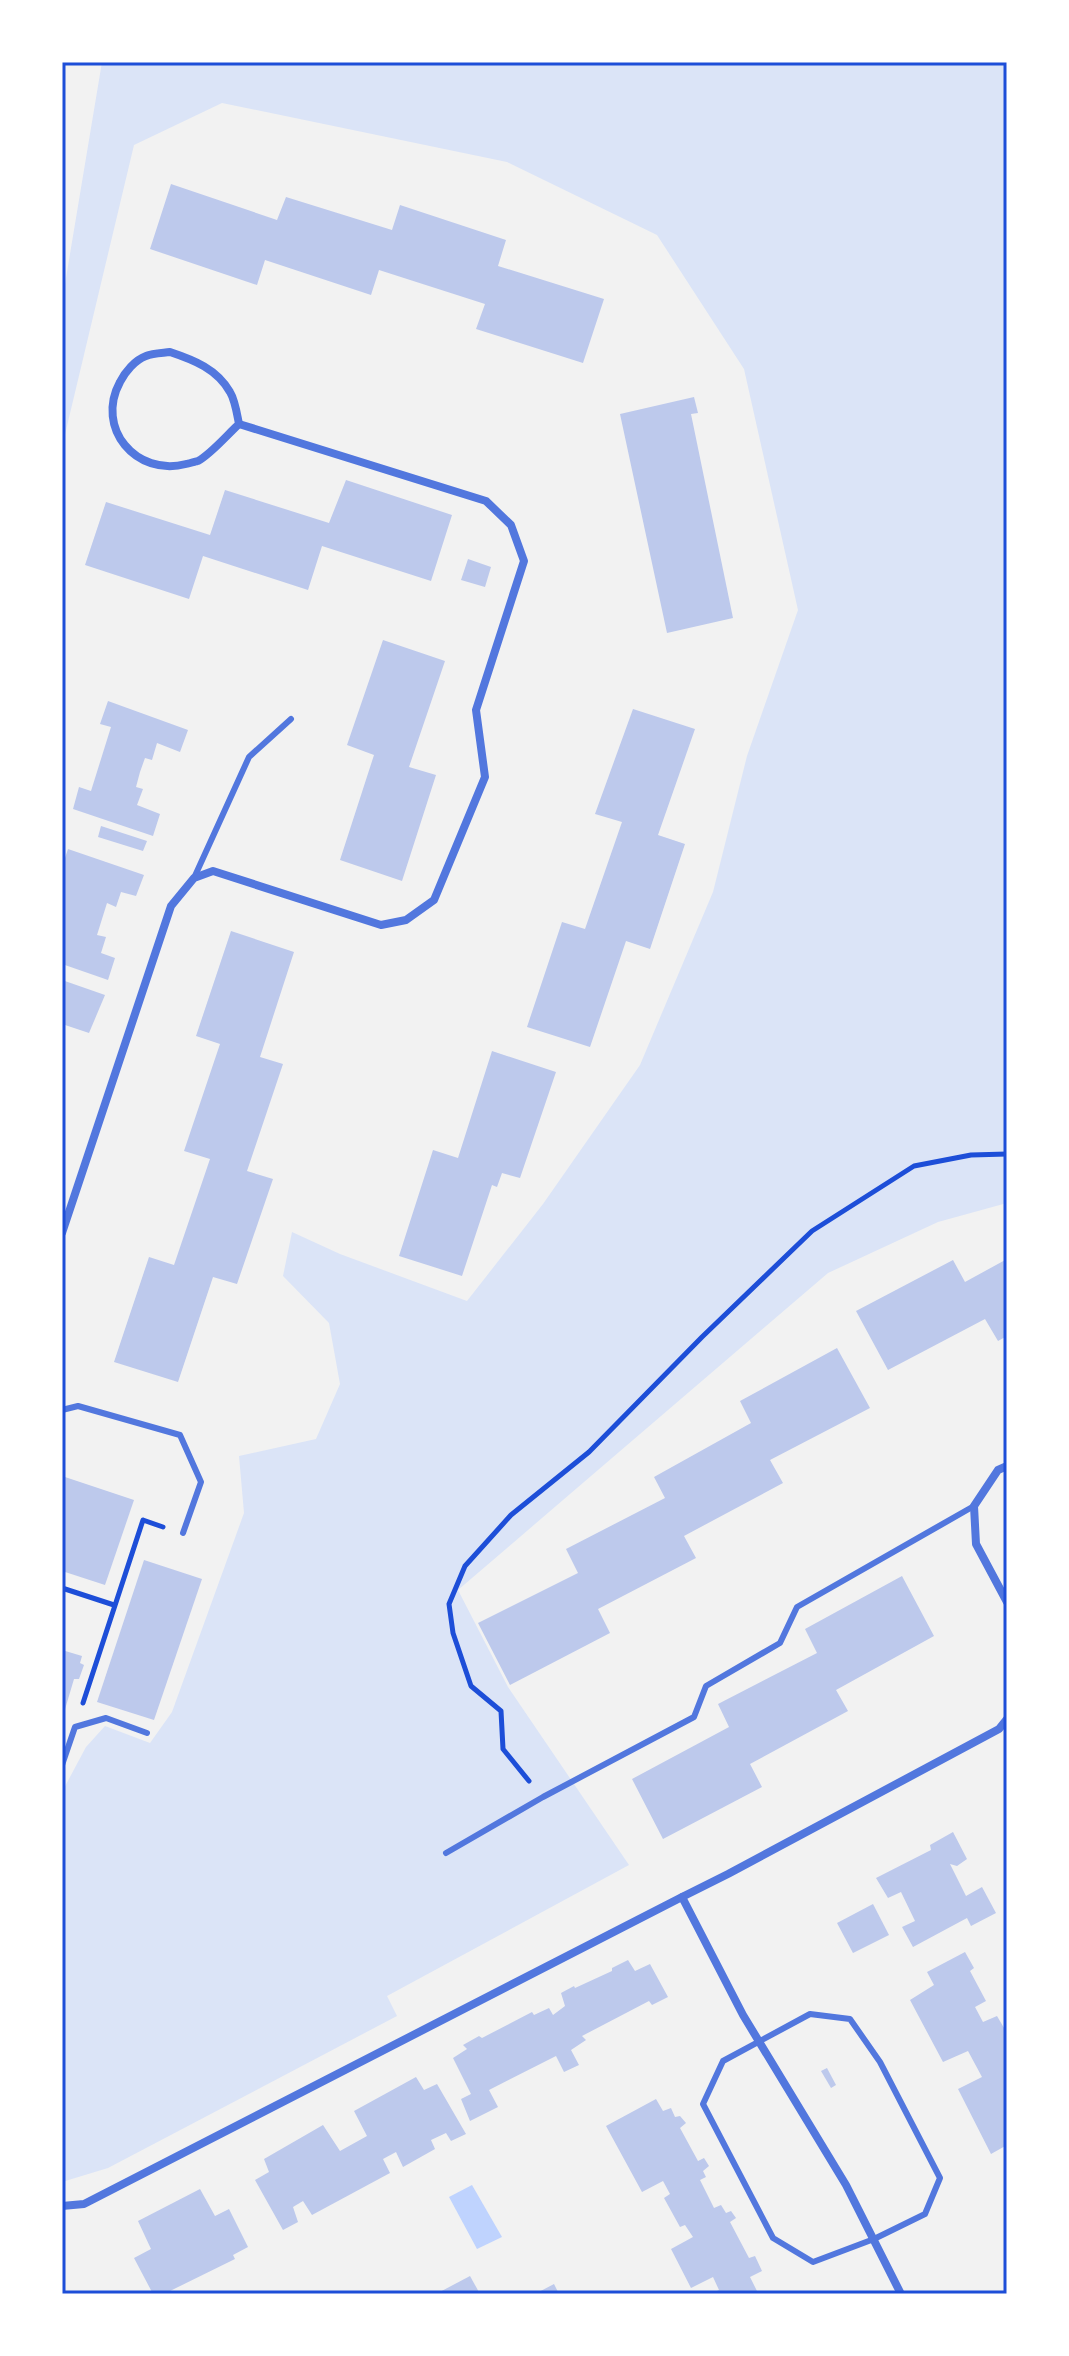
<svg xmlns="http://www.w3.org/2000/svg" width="1069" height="2356" font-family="Figtree,sans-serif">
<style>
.green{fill:#dbe4f7}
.water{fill:#bfd3fe}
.building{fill:#bdc9ec}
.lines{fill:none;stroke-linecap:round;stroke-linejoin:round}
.path{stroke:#1d4ed8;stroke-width:5}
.service{stroke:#5277de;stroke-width:6}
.minor{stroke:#5277de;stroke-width:8}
.neatline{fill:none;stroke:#1d4ed8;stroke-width:3}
</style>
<rect width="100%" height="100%" fill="#f2f2f2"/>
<path class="green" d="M102 62H1007V1203L938 1222 828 1273 458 1590 508 1687 629 1865 387 1996 397 2016 108 2168 62 2182V1792L86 1747 105 1726 150 1743 172 1712 244 1513 239 1456 316 1439 340 1384 329 1323 283 1276 292 1232 340 1254 467 1301 543 1204 640 1065 713 892 747 756 798 610 744 369 657 235 507 162 222 103 134 145 62 447V302Z"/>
<path class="water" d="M472 2185 502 2237 477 2249 449 2197Z"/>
<g class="building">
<path d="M171 184 277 220 286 197 392 230 400 205 506 240 498 266 604 299 583 363 476 329 485 304 379 270 371 295 265 260 257 285 150 249Z"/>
<path d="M694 397 698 413 691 414 733 618 667 633 620 414Z"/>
<path d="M346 480 452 515 431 581 322 546 308 590 203 556 189 599 85 565 106 502 210 535 225 490 329 523Z"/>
<path d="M468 559 491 567 485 587 461 580Z"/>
<path d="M383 640 445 661 409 767 436 775 402 881 340 860 374 755 347 745Z"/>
<path d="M108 701 188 730 180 752 157 743 152 760 145 758 140 772 136 787 143 789 137 805 160 814 153 836 73 809 79 787 91 791 111 727 100 724Z"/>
<path d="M633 709 695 729 658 835 685 844 650 949 626 941 590 1047 527 1027 562 922 585 929 622 822 595 814Z"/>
<path d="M101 826 147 841 143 851 98 837Z"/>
<path d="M68 849 144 875 136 896 121 892 116 907 107 903 97 935 106 937 101 953 115 958 108 980 62 964V867Z"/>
<path d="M231 931 294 952 260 1057 283 1064 247 1171 273 1179 237 1284 213 1277 178 1382 114 1362 149 1257 174 1265 210 1159 184 1151 220 1044 196 1036Z"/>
<path d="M62 980 105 995 89 1033 62 1024Z"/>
<path d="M492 1051 556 1072 520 1178 502 1173 497 1187 492 1185 462 1276 399 1256 433 1150 458 1158Z"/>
<path d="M1007 1259V1336L998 1341 985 1319 888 1370 856 1311 953 1260 965 1282Z"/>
<path d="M837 1348 870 1408 770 1460 783 1483 684 1536 696 1558 598 1609 610 1633 510 1685 478 1623 578 1573 566 1549 665 1498 654 1477 751 1423 740 1401Z"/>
<path d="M62 1476 134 1500 105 1585 62 1571Z"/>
<path d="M144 1560 202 1579 154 1720 97 1702Z"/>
<path d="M902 1576 934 1636 836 1690 848 1711 750 1764 762 1787 663 1839 632 1779 729 1727 718 1704 817 1653 805 1629Z"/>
<path d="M62 1650 82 1656 80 1663 84 1665 79 1679H74L63 1716Z"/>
<path d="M953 1832 967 1859 957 1866 950 1864 966 1896 982 1887 996 1913 971 1926 967 1918 913 1947 902 1927 915 1921 901 1892 888 1898 876 1878 931 1850 930 1845Z"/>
<path d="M873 1904 889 1935 853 1953 837 1923Z"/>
<path d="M965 1952 974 1968 970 1971 986 2001 975 2007 983 2022 997 2016 1007 2033V2145L991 2154 958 2089 982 2077 968 2051 943 2062 910 2000 934 1985 927 1972Z"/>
<path d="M628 1960 635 1971 650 1964 668 1997 652 2005 649 2001 582 2036 586 2040 571 2050 579 2065 564 2072 556 2056 489 2090 498 2107 470 2121 461 2099 471 2094 453 2058 467 2049 463 2045 479 2036 482 2038 532 2012 534 2015 549 2008 553 2015 565 2006 561 1993 574 1986 575 1988 612 1971V1968Z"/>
<path d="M827 2068 836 2085 831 2088 821 2071Z"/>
<path d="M416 2077 424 2090 437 2084 466 2134 451 2141 446 2133 431 2140 435 2149 403 2167 396 2152 383 2159 390 2173 312 2215 303 2201 293 2207 298 2222 283 2230 255 2180 269 2172 264 2159 323 2125 340 2151 367 2136 354 2111Z"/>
<path d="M656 2099 663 2111 671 2108 675 2117 680 2116 686 2123 680 2128 698 2161 704 2158 709 2166 703 2171 706 2177 700 2180 714 2208 721 2205 726 2213 731 2211 736 2218 730 2222 749 2258 755 2256 762 2271 750 2277 757 2291 752 2294H716L715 2292 719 2290 713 2277 691 2288 671 2249 693 2237 685 2225 680 2227 664 2198 670 2194 663 2181 642 2192 606 2126Z"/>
<path d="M200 2189 215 2216 229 2209 248 2247 233 2255 235 2259 170 2291 171 2294H153L134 2258 151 2249 138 2221Z"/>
<path d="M470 2276 480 2294H436Z"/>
<path d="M554 2284 559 2294H535Z"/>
</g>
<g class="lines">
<g class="path">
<path d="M62 1588 114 1605"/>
<path d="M83 1703 143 1520 163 1527"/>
<path d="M529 1781 503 1749 501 1711 471 1686 453 1633 449 1604 465 1566 511 1515 589 1452 702 1337 812 1231 914 1166 971 1155 1007 1154"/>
</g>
<g class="service">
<path d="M194 878 249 757 291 719"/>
<path d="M62 1410 78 1406 180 1435 201 1482 183 1533"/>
<path d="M62 1765 75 1727 106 1718 147 1733"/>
<path d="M446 1853 543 1797 694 1717 706 1686 780 1643 797 1607 974 1506"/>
<path d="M810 2014 850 2019 880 2062 940 2178 925 2214 874 2239 813 2262 773 2238 703 2104 723 2061Z"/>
</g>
<g class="minor">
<path d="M170 352C194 360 217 369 230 392 235 400 237 414 239 424 228 434 211 454 198 461 197 461 187 464 186 464 136 477 95 428 120 382 125 372 135 360 146 356 153 353 163 353 170 352Z"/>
<path d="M62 1233 171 906 194 878 213 871 381 925 406 920 434 900 485 777 476 710 524 561 511 525 486 501 239 424"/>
<path d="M1007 1466 998 1470 974 1506 976 1544 1007 1602"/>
<path d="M682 1897 728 1874 999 1729 1007 1719"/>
<path d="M62 2206 84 2204 682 1897 743 2015 846 2185 901 2294"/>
</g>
</g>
<rect width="1069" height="2356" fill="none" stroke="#ffffff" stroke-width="128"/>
<rect x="64" y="64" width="941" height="2228" class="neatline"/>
</svg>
